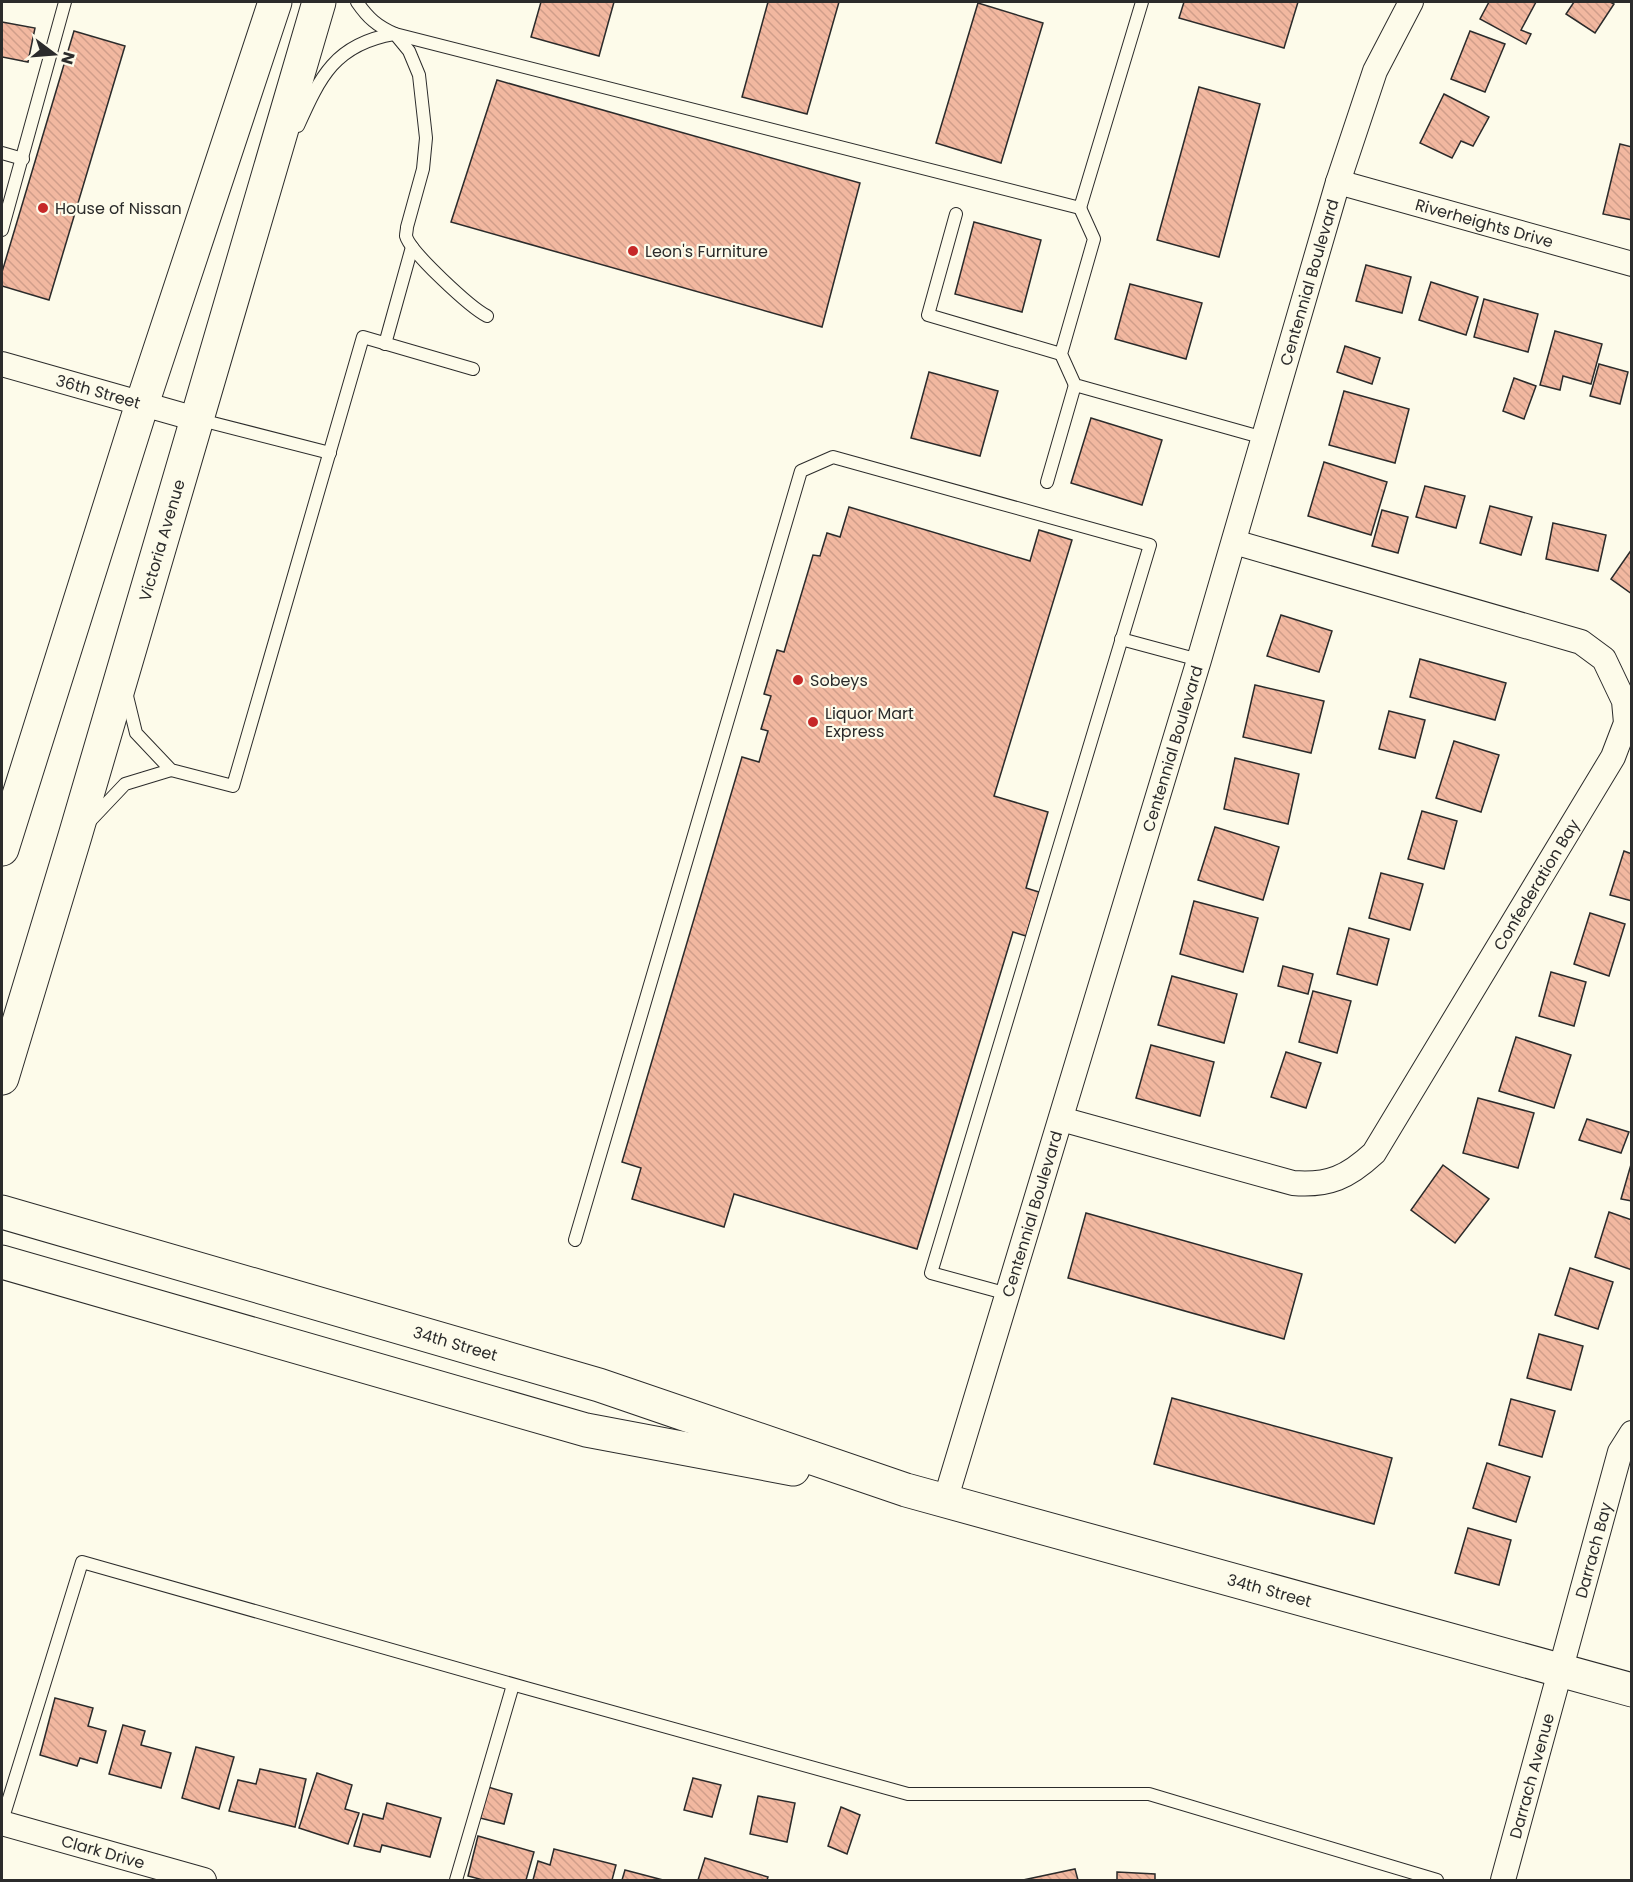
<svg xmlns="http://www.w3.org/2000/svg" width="1633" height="1882" font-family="Poppins,sans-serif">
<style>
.building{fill:url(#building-back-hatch);stroke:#2b2b2b;stroke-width:1.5}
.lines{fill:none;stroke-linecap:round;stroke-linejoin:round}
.lane-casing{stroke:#2b2b2b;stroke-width:14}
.street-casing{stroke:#2b2b2b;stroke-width:26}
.secondary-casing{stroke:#2b2b2b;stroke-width:35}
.primary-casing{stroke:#2b2b2b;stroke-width:35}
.lane{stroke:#fdfbea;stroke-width:12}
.street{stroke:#fdfbea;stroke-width:24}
.secondary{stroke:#fdfbea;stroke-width:33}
.primary{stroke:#fdfbea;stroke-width:33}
.poi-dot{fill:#c62828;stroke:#fdfbea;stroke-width:2}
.labels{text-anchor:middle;stroke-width:4.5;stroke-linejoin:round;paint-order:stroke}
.poi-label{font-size:16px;fill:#2b2b2b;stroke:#fdfbea;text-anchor:start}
.street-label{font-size:16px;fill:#2b2b2b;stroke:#fdfbea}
</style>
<defs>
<pattern id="building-back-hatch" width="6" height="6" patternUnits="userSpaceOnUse" patternTransform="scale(1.5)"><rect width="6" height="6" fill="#f2b8a0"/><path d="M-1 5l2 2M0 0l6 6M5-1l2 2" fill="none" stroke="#d09e8a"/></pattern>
</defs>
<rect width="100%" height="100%" fill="#fdfbea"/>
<g class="building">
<path d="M541 2H614L599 56 531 37Z"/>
<path d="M768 2H839L807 114 742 97Z"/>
<path d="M1184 2H1298L1284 48 1179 18Z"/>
<path d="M1489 2H1536L1521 30 1531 34 1526 44 1480 19Z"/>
<path d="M1574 2H1610L1614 4 1595 33 1566 14Z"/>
<path d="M978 3 1043 23 1001 163 936 143Z"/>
<path d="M2 22 35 28 28 62 2 57Z"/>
<path d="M74 31 125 46 49 300 2 286V272Z"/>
<path d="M1470 31 1505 44 1485 92 1451 79Z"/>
<path d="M497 80 860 183 822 327 451 222Z"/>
<path d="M1199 87 1260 104 1219 257 1157 240Z"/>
<path d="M1444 94 1489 117 1473 146 1461 141 1452 158 1420 143Z"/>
<path d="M1620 144 1632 147V220L1603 214Z"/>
<path d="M974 222 1041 240 1022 312 955 294Z"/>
<path d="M1366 265 1411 277 1402 313 1356 301Z"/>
<path d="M1431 282 1478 297 1466 335 1419 320Z"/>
<path d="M1130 284 1202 303 1186 359 1115 339Z"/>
<path d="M1484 299 1538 314 1528 352 1474 337Z"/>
<path d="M1555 331 1602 344 1591 384 1563 376 1560 390 1540 385Z"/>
<path d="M1345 346 1380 358 1372 384 1337 372Z"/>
<path d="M1599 364 1628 372 1620 404 1590 396Z"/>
<path d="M929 372 998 391 980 456 911 438Z"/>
<path d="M1514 378 1536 386 1524 419 1503 411Z"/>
<path d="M1344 391 1409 409 1395 463 1329 445Z"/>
<path d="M1091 418 1162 440 1142 505 1071 483Z"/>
<path d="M1324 462 1387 482 1371 535 1308 516Z"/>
<path d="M1425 486 1465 496 1456 528 1416 517Z"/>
<path d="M1490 506 1532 517 1521 555 1480 543Z"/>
<path d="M849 507 1030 561 1039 530 1072 540 994 796 1048 812 1026 888 1039 892 1026 936 1013 932 917 1249 734 1194 724 1227 632 1199 641 1168 622 1162 742 757 759 762 768 731 761 729 771 696 764 694 777 650 784 652 813 555 820 556 827 533 840 537Z"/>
<path d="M1382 510 1408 517 1398 553 1372 546Z"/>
<path d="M1553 523 1606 535 1598 571 1546 559Z"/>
<path d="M1632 549V594L1611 579Z"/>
<path d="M1281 615 1332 631 1319 672 1267 656Z"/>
<path d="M1420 659 1506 683 1495 720 1410 697Z"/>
<path d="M1255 685 1324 701 1311 753 1243 737Z"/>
<path d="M1389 711 1425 720 1415 758 1379 749Z"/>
<path d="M1454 741 1499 755 1481 812 1436 798Z"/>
<path d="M1235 758 1299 774 1288 824 1224 809Z"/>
<path d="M1422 811 1457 821 1444 869 1408 859Z"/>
<path d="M1215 827 1279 847 1263 900 1198 880Z"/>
<path d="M1624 851 1632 854V901L1610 895Z"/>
<path d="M1381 873 1423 884 1410 930 1369 918Z"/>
<path d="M1194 901 1258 918 1243 972 1180 954Z"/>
<path d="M1590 913 1625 924 1609 976 1574 964Z"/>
<path d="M1349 928 1389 939 1377 985 1337 974Z"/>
<path d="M1283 966 1313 974 1308 994 1278 986Z"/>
<path d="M1551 972 1586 982 1574 1026 1539 1016Z"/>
<path d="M1172 976 1237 994 1224 1043 1158 1025Z"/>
<path d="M1313 991 1351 1001 1337 1053 1299 1042Z"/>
<path d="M1516 1037 1571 1055 1554 1108 1499 1091Z"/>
<path d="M1151 1045 1214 1062 1200 1116 1136 1098Z"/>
<path d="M1286 1052 1321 1063 1306 1108 1271 1097Z"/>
<path d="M1478 1098 1534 1113 1518 1168 1463 1153Z"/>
<path d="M1587 1119 1629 1132 1621 1153 1579 1140Z"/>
<path d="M1632 1161V1201L1621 1199Z"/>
<path d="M1443 1165 1489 1199 1455 1243 1411 1210Z"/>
<path d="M1609 1212 1632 1220V1270L1595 1257Z"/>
<path d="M1086 1213 1302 1274 1284 1339 1068 1278Z"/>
<path d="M1570 1268 1613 1282 1598 1329 1555 1315Z"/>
<path d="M1539 1334 1583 1346 1571 1390 1527 1378Z"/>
<path d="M1172 1398 1392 1458 1374 1524 1154 1464Z"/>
<path d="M1511 1399 1555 1411 1542 1457 1499 1445Z"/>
<path d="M1487 1463 1530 1477 1516 1522 1473 1508Z"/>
<path d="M1468 1528 1511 1540 1499 1585 1455 1573Z"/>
<path d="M55 1698 93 1708 88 1726 106 1731 97 1763 80 1758 77 1766 40 1755Z"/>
<path d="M123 1725 145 1731 141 1745 171 1753 161 1788 109 1774Z"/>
<path d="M196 1747 234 1757 219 1809 182 1798Z"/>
<path d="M260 1769 306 1779 295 1827 229 1811 238 1780 256 1784Z"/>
<path d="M317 1773 352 1785 345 1809 359 1813 348 1844 299 1828Z"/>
<path d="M693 1778 721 1785 712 1817 684 1810Z"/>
<path d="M488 1787 512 1794 504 1824 480 1818Z"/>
<path d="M758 1796 795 1803 787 1842 750 1834Z"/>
<path d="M387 1803 441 1818 430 1857 382 1845 380 1852 354 1846 363 1814 383 1819Z"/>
<path d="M841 1807 860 1815 847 1854 828 1846Z"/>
<path d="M478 1836 534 1852 526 1880H483L468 1876Z"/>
<path d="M554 1849 616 1865 612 1880H533L538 1861 550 1865Z"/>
<path d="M705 1858 768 1877 767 1880H698Z"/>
<path d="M1075 1869 1078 1880H1023Z"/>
<path d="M625 1870 663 1880H622Z"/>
<path d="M1117 1872 1155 1874V1880H1117Z"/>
</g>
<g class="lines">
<g class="lane-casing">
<g id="lane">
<path d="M357 2C368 18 377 26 395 34L1080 208 1142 2"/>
<path d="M395 34 409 51 419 75 426 138 423 169 407 227C407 230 406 233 406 236 410 252 471 308 487 316"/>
<path d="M298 126C320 77 335 44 394 34"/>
<path d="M2 153 23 159"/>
<path d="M1080 208 1094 239 1061 354 1075 385 1264 438"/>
<path d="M956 214 928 315 1061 354"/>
<path d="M2 230 65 2"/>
<path d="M385 344 412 247"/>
<path d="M197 419 330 453"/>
<path d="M1047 482 1075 385"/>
<path d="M1121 639 1199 660"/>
<path d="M126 692 136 733 171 770 233 786 363 337 473 369"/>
<path d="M89 822 125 784 171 770"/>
<path d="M575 1240 801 471 833 457 1150 545 931 1273 1008 1294"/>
<path d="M2 1821 82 1562 526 1688 908 1794H1149L1437 1880"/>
<path d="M456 1880 513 1685"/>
</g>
</g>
<g class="street-casing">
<g id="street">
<path id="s1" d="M1338 182 1632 264"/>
<path id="s2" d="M2 364 196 419"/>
<path id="s3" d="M1061 1119 1293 1183C1329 1186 1348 1177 1374 1153L1613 757 1626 723 1624 701 1604 659 1581 642 1234 542"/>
<path id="s4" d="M945 1501 1199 660 1338 182 1375 71 1411 2"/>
<path id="s5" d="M2 1823 204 1880"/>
<path id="s6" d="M1503 1880 1620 1452 1632 1433"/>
</g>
</g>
<g class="secondary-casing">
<g id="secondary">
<path id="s7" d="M2 1212 599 1385 906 1490 1632 1690"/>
<path d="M2 1262 586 1430 793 1469"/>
</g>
</g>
<g class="primary-casing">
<g id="primary">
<path d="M2 849 142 404 275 2"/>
<path id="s8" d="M2 1078 75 836 319 2"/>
</g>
</g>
<use href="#lane" class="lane"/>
<use href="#street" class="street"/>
<use href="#secondary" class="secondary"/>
<use href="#primary" class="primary"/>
</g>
<g class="poi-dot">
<circle cx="43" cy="208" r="6"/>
<circle cx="633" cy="251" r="6"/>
<circle cx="798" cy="680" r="6"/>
<circle cx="813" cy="722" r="6"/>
</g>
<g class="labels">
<g class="poi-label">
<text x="55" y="214">House of Nissan</text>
<text x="645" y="257">Leon's Furniture</text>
<text x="810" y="686">Sobeys</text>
<text x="825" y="719">Liquor Mart<tspan x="825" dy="18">Express</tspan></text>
</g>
<g class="street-label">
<text dy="6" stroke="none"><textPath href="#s1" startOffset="152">Riverheights Drive</textPath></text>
<text dy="6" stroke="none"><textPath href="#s4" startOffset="1272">Centennial Boulevard</textPath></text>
<text dy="6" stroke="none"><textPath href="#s2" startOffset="100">36th Street</textPath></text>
<text dy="6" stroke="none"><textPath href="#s8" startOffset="561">Victoria Avenue</textPath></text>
<text dy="6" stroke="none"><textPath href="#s4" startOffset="786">Centennial Boulevard</textPath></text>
<text dy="6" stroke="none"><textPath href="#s3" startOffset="644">Confederation Bay</textPath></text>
<text dy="6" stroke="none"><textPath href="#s4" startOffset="300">Centennial Boulevard</textPath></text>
<text dy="6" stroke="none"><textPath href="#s7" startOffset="472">34th Street</textPath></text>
<text dy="6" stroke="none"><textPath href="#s6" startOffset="342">Darrach Bay</textPath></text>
<text dy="6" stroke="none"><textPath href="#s7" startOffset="1323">34th Street</textPath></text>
<text dy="6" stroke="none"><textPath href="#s6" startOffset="108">Darrach Avenue</textPath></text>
<text dy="6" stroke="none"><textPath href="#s5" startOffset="105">Clark Drive</textPath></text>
</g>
</g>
<rect width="1633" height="1882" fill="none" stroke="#2b2b2b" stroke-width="6"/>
<g transform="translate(54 54) rotate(106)" stroke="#fdfbea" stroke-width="4.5" paint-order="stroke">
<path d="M0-4.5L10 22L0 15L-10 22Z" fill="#2b2b2b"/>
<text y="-9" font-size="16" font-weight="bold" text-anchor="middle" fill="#2b2b2b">N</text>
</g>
</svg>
